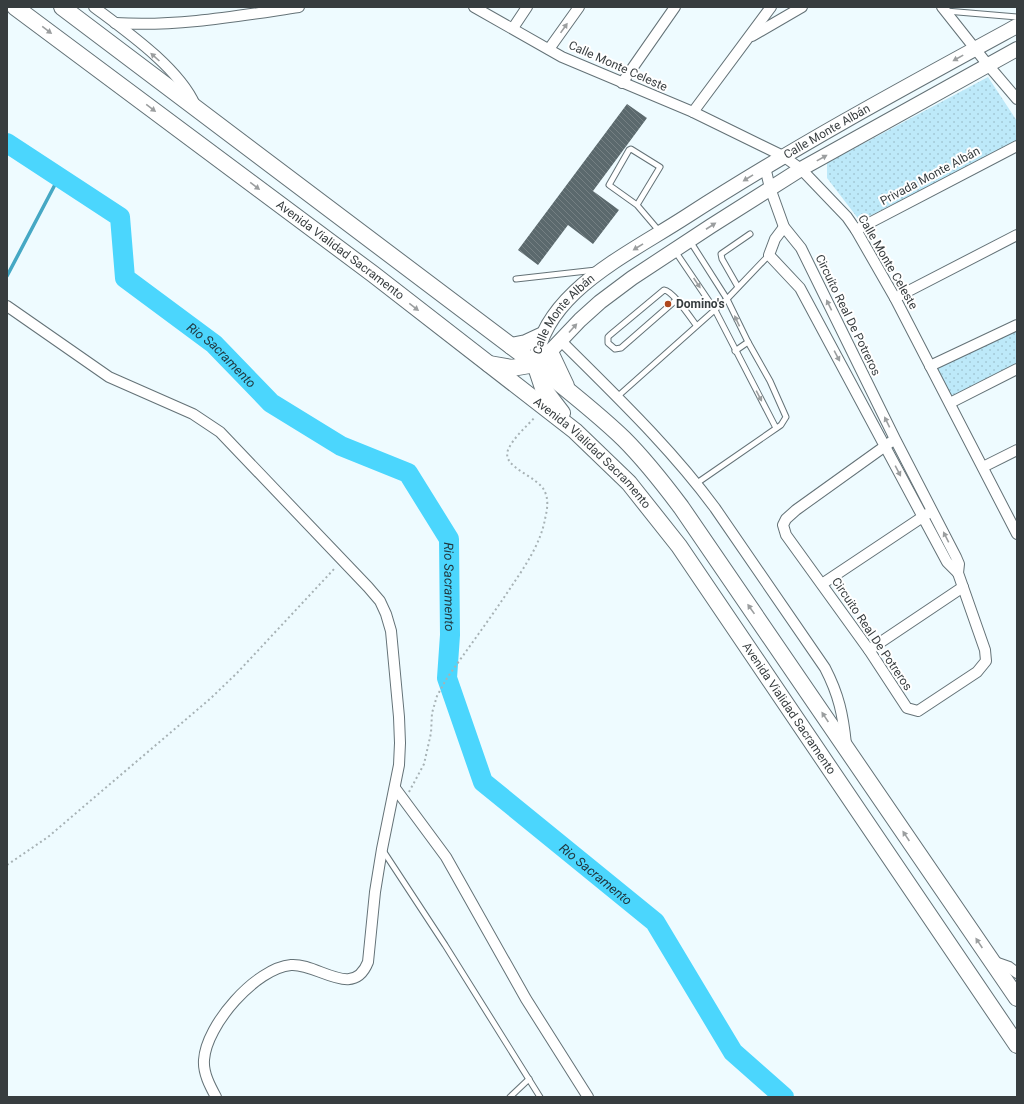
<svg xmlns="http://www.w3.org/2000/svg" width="1024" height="1104" font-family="Roboto,sans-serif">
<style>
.park{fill:url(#park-dots)}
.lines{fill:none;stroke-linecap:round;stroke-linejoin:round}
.stream{stroke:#45a8c4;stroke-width:3.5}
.river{stroke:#4bd6fd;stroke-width:20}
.building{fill:url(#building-back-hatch)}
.service-casing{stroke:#647277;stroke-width:7}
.minor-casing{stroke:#647277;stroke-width:12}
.secondary-casing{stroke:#647277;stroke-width:16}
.trunk-casing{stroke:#647277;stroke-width:18}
.path{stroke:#a7b2b5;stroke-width:2;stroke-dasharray:2 3;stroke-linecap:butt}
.service{stroke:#fff;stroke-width:5}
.minor{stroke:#fff;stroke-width:10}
.secondary{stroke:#fff;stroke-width:14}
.trunk{stroke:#fff;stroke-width:16}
.oneway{fill:#9b9e9f}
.poi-dot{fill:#ae481e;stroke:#fff;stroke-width:1.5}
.labels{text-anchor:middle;stroke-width:4;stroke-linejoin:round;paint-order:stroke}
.street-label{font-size:12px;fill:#373d3f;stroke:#fff}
.poi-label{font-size:12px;font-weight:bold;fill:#373d3f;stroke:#fff;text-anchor:start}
.water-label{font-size:13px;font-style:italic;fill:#213840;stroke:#fff}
</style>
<defs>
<pattern id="park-dots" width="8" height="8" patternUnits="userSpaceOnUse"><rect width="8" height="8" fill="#bde9f9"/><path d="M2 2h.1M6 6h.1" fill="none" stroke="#a3c9d6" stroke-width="1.8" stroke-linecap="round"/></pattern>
<pattern id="building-back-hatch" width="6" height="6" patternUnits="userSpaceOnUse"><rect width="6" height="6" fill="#5b696d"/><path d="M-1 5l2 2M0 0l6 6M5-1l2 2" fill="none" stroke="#758083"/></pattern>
</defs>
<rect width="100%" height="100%" fill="#eefbff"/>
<g class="park">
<path d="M988 77 1017 121V142L860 221 827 178V163Z"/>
<path d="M1017 328V368L952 402 933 367Z"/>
</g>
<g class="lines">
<path class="stream" d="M7 276 59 177"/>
<path class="river" id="s1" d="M7 143 120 217 125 278 214 344 271 403 341 446 408 473 449 539 450 635 447 678 483 782 655 922 733 1052 784 1097"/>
</g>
<path class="building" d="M627 104 647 118 593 191 619 210 593 244 568 225 538 265 518 250Z"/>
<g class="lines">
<g class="service-casing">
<g id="service">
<path d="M946 11 1017 17"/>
<path d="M637 205 660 167 631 149 629 150 609 185 637 205 660 232"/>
<path d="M690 241 727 299 748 342 770 381 786 417 781 425 697 483"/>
<path d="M675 251 715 310 776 428"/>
<path d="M516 279 596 270"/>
<path d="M738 287 722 259 721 254 750 234"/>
<path d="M676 300 621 348 615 349 608 343V337L610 335 664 290C673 291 690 317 696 325"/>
<path d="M735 351 748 342"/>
<path d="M617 397 727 299 769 255"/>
<path d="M382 849 445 945 540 1097"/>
<path d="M510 1097 529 1079"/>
</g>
</g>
<g class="minor-casing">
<g id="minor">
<path d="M94 7C126 31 179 68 195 105"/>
<path d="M474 7 562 57 693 112 783 156 801 169 847 217 856 230 895 298 1017 534"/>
<path d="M942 7 988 65 1017 99"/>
<path d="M115 23C177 27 238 16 299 7"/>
<path d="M513 28 527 7"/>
<path d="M752 36 802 7"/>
<path d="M549 49 579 7"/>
<path d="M622 83 675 7"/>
<path d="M693 112 771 7"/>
<path d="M765 167 770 188 784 227 801 248 895 439 956 557 959 564 958 573 985 650 986 661 977 672 918 711 907 708 869 650 786 535 783 525 786 519 796 510 895 439"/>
<path d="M784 227 775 239 769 255 800 288 947 562 958 573"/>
<path d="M856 230 1017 146"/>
<path d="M895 298 1017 235"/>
<path d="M7 306 109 377 193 414 220 432 368 587 380 601 386 614 391 631 399 717 400 743 399 765 382 849 375 892 368 962C353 1000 318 963 291 965 256 968 206 1025 204 1060 203 1073 210 1086 216 1097"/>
<path d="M561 341C615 395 670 447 715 508L825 668C839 695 843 715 846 744"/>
<path d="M930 366 1017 325"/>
<path d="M950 403 1017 369"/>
<path d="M983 467 1017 450"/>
<path d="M822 584 927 514"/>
<path d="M869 650 963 587"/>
<path d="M395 788 446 857 526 999 588 1097"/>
<path d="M992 961 1009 967 1017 973"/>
</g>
</g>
<g class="secondary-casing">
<g id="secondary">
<path d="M542 360 580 320 600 302 632 278 711 226 801 169 1017 49"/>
<path id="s2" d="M535 364C539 335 553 313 575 292 607 262 650 240 687 216 794 147 905 87 1017 26"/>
</g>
</g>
<g class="trunk-casing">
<g id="trunk">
<path id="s3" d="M15 7 373 274 575 431 629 483 679 546 1017 1045"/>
<path d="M62 7 535 364C565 388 596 412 624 439 645 460 663 483 681 507L1017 998"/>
<path d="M511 346 526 343 541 336"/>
<path d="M550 352 566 386"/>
<path d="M489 364 512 368 535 364 543 388 562 413"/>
</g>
</g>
<g class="path">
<path d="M409 792 424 764 431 733 432 713 437 696 447 678C469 647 492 616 513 584 526 565 541 542 545 519 547 510 549 501 545 492 539 476 501 468 508 450 513 438 527 426 535 417"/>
<path d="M7 865 48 837 211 698 237 673 335 568"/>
</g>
<use href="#service" class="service"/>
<use href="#minor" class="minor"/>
<use href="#secondary" class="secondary"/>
<use href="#trunk" class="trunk"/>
</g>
<defs><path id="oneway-solid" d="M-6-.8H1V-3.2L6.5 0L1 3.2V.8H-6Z"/></defs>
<g class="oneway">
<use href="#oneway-solid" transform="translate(564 28) rotate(-55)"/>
<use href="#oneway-solid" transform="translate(47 30) rotate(37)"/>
<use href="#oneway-solid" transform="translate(155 57) rotate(-138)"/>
<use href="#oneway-solid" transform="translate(958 58) rotate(151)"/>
<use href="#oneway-solid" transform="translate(151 108) rotate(37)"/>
<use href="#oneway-solid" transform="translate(822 158) rotate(-29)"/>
<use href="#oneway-solid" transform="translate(748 178) rotate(148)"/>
<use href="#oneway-solid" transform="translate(255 186) rotate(37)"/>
<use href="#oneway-solid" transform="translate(711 226) rotate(-33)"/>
<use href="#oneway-solid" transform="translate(638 247) rotate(148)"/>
<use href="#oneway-solid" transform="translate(697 283) rotate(56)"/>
<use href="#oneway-solid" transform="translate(829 305) rotate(-116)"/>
<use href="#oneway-solid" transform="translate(414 307) rotate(38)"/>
<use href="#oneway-solid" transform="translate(737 321) rotate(-115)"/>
<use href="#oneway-solid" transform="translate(573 328) rotate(-48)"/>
<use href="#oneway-solid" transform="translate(837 356) rotate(62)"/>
<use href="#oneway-solid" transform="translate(759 396) rotate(62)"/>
<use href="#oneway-solid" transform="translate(887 422) rotate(-116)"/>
<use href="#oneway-solid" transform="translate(898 471) rotate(62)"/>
<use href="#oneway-solid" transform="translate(946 537) rotate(-117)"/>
<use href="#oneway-solid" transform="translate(751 609) rotate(-125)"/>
<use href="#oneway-solid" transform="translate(825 717) rotate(-124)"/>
<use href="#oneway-solid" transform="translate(906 836) rotate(-124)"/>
<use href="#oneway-solid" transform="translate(979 943) rotate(-124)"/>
</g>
<circle class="poi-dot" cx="668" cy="304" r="4"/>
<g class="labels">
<g class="street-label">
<text transform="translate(618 66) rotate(24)" y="4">Calle Monte Celeste</text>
<text dy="4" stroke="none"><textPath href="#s2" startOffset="383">Calle Monte Albán</textPath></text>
<text transform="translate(930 176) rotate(-28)" y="4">Privada Monte Albán</text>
<text dy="4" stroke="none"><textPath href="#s3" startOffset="406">Avenida Vialidad Sacramento</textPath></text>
<text transform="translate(888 262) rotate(60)" y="4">Calle Monte Celeste</text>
<text transform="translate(848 315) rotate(64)" y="4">Circuito Real De Potreros</text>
<text dy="4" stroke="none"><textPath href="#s2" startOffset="59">Calle Monte Albán</textPath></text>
<text dy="4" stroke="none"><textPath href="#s3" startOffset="730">Avenida Vialidad Sacramento</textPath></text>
<text transform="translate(872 634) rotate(56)" y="4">Circuito Real De Potreros</text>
<text dy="4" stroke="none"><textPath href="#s3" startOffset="1054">Avenida Vialidad Sacramento</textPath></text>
</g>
<g class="poi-label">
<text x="676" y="308">Domino's</text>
</g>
<g class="water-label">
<text dy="5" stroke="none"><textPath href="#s1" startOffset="320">Rio Sacramento</textPath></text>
<text dy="5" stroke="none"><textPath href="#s1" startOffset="669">Rio Sacramento</textPath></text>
<text dy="5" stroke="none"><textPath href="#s1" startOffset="1016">Rio Sacramento</textPath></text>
</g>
</g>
<rect width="1024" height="1104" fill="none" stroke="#373d3f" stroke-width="16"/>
</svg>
